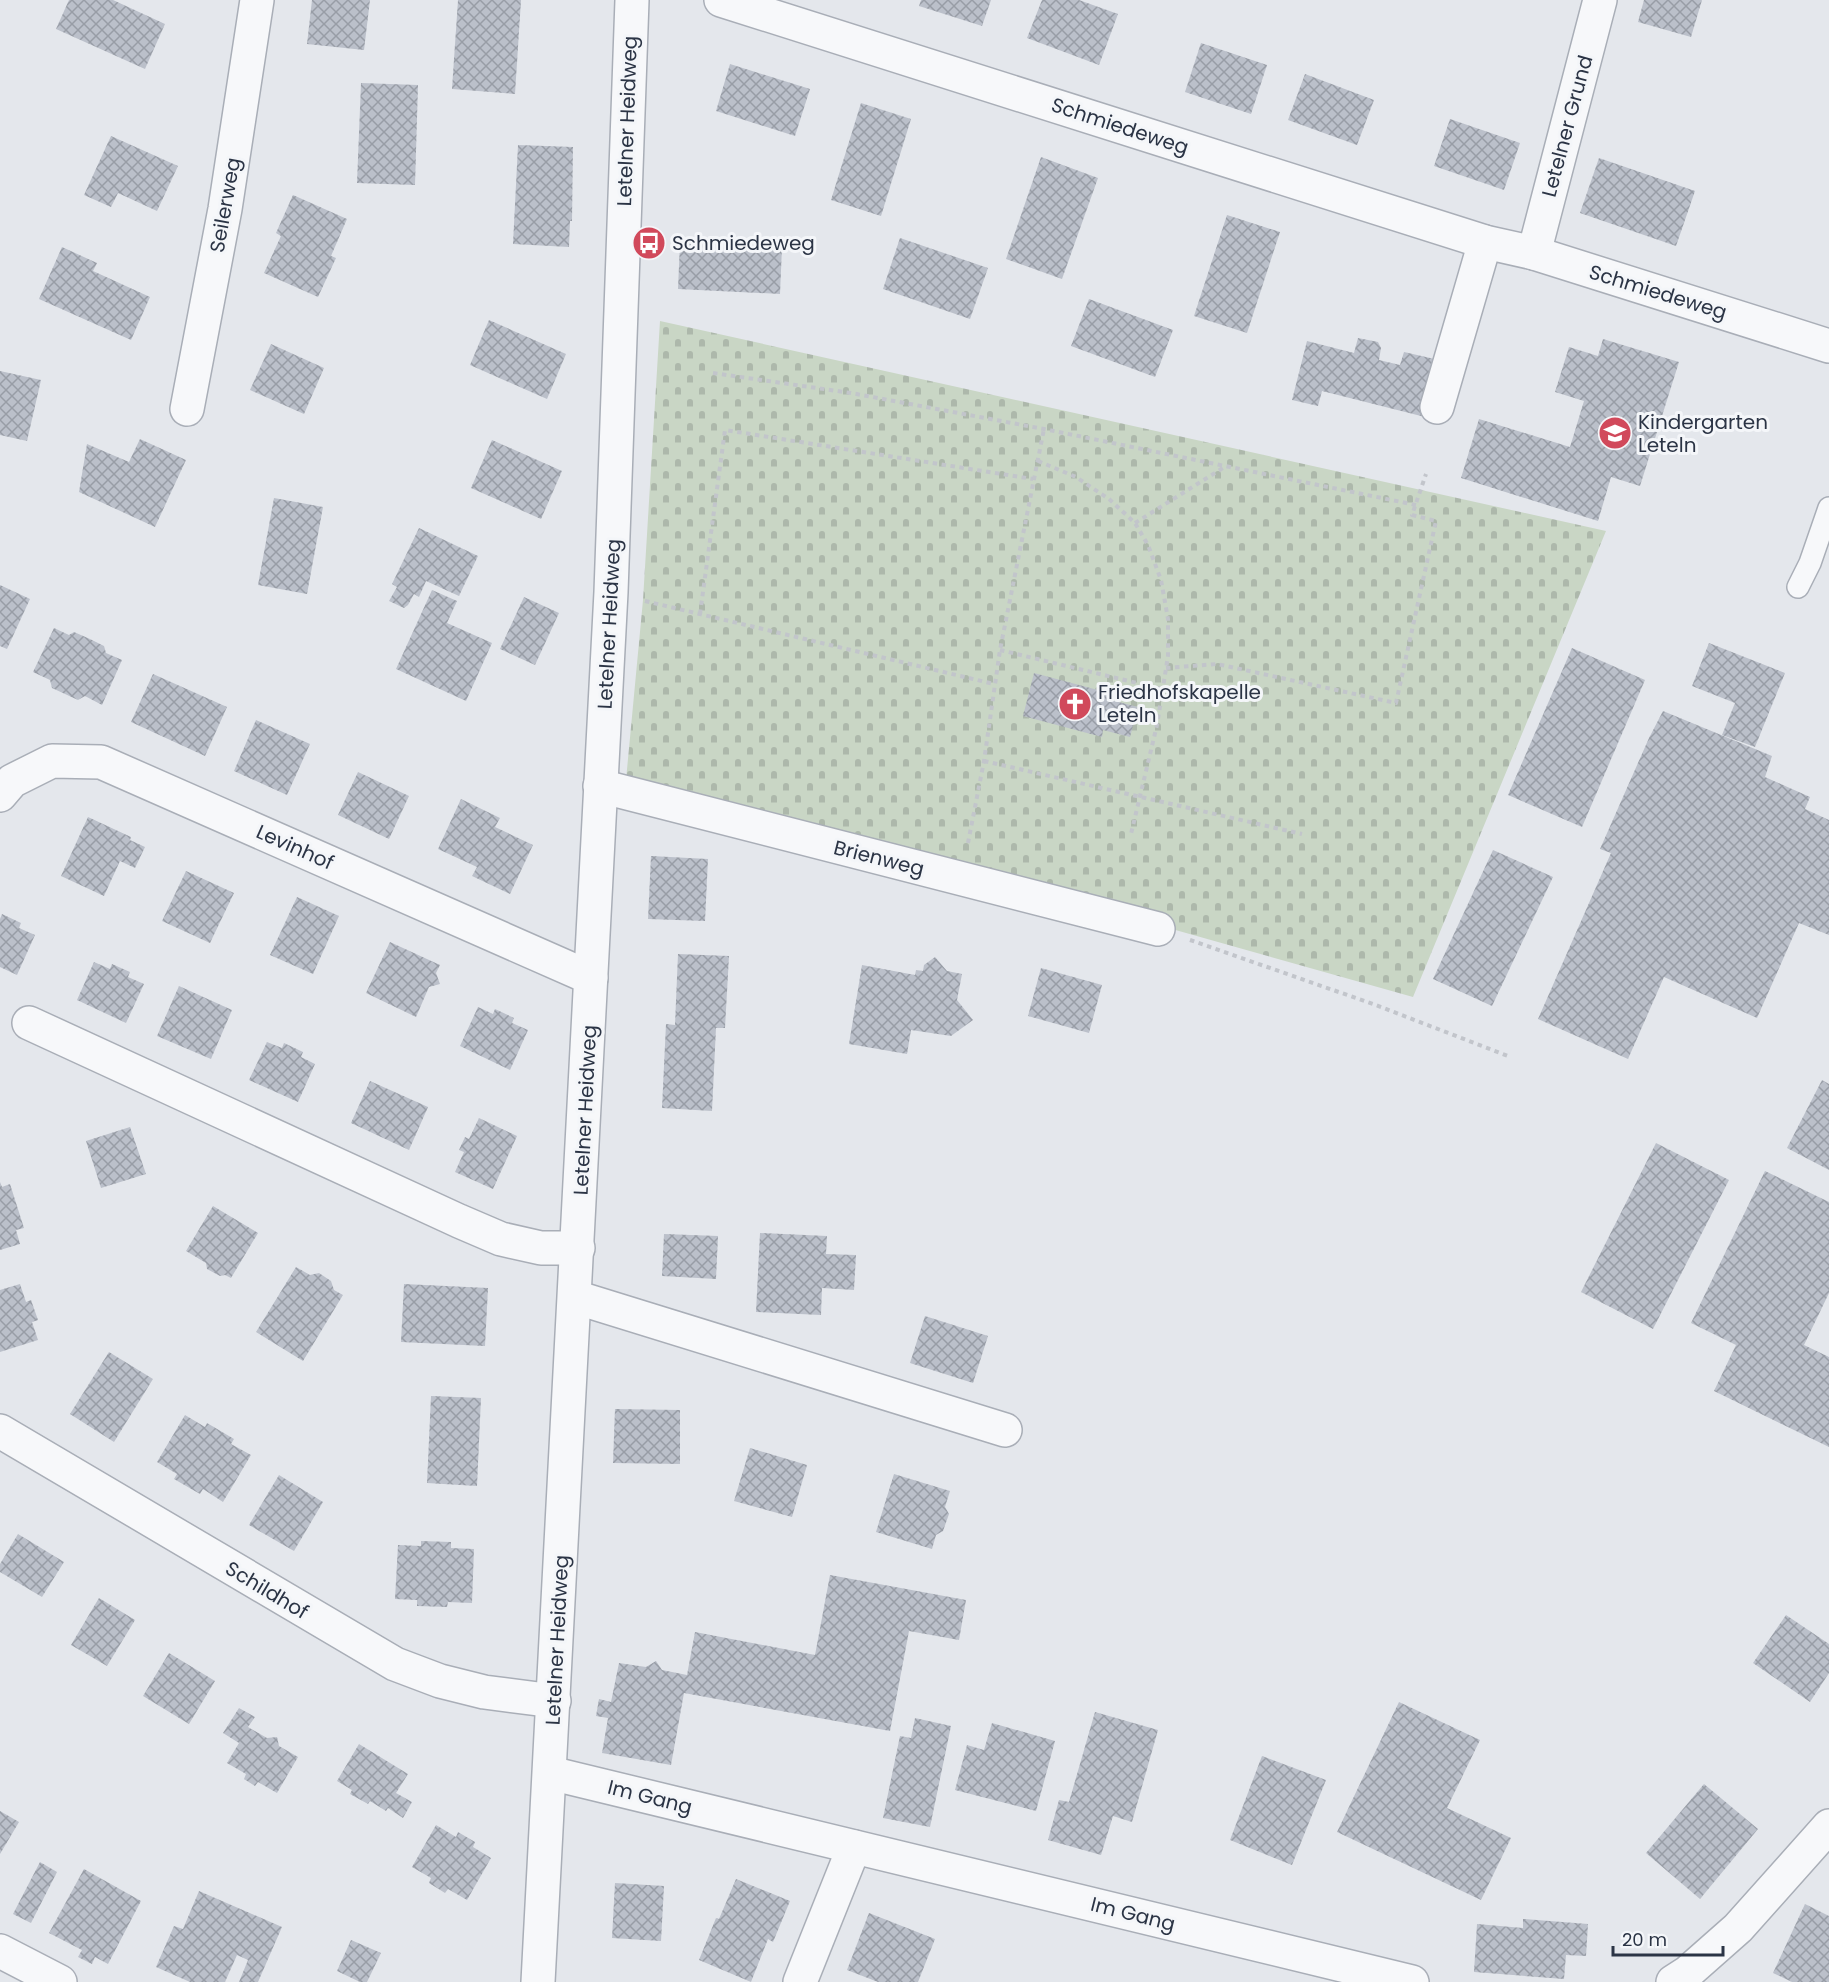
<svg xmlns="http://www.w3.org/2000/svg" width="1829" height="1982" font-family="Poppins,sans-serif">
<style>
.cemetery{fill:url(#cemetery-stones)}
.building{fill:url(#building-cross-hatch)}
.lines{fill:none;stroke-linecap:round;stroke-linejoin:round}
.service-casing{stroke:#a9aeb7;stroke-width:24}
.minor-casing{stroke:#a9aeb7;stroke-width:36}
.path{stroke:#c2c5cb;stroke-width:4;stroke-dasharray:4.5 4.5;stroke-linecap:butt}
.service{stroke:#f7f8fa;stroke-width:21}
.minor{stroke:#f7f8fa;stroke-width:33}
.labels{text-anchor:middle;stroke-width:6;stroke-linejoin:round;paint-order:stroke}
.street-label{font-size:20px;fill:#2b3445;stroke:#f4f6f9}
.poi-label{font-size:20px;fill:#2b3445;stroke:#f4f6f9;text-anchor:start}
</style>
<defs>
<pattern id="cemetery-stones" width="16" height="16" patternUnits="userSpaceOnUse" patternTransform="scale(1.5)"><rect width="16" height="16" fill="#c9d6c5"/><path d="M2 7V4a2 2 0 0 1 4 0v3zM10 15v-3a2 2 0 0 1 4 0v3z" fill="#adb8ab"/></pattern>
<pattern id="building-cross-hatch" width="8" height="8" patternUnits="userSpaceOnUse" patternTransform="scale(1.5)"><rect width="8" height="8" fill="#bbc0ca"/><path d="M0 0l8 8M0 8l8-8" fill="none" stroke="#989da6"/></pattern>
</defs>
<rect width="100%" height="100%" fill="#e4e7ec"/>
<path class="cemetery" d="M660 321 1606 531 1413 997 963 870 626 780 643 600Z"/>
<g class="building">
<path d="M69 0H113L165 24 145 69 56 29Z"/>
<path d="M312 0H370L364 50 307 44Z"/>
<path d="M458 0H521L515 94 452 89Z"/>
<path d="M921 0H991L982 26 919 6Z"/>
<path d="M1042 0H1079L1118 14 1099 65 1027 38Z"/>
<path d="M1644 0H1702L1691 37 1638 22Z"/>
<path d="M1201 43 1267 65 1251 114 1185 92Z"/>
<path d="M730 64 810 89 795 136 716 111Z"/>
<path d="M1305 74 1374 100 1357 145 1288 120Z"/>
<path d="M361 83 418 85 415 185 357 183Z"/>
<path d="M861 103 911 119 881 216 831 200Z"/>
<path d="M1450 119 1520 143 1504 190 1434 166Z"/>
<path d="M111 136 178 166 157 211 118 193 111 207 84 195Z"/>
<path d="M518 145 573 147 572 221H570L569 247 513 244Z"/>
<path d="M1041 157 1098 178 1062 279 1006 259Z"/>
<path d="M1599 158 1695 191 1676 246 1580 213Z"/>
<path d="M293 195 347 219 331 256 336 258 318 297 264 273 281 236 276 233Z"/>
<path d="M1227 215 1280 232 1247 333 1194 316Z"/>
<path d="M900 238 988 268 970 319 883 289Z"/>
<path d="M680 242 782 247 780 294 678 289Z"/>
<path d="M62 247 97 263 93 271 150 297 131 340 39 299Z"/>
<path d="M1089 299 1173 330 1155 377 1071 346Z"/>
<path d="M489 320 566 354 547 399 470 365Z"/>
<path d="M1358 338 1378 342 1381 348 1379 360 1400 365 1404 352 1439 360 1425 417 1322 391 1318 406 1292 400 1307 341 1354 353Z"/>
<path d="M1603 339 1679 362 1640 486 1611 477 1598 521 1461 478 1479 419 1570 447 1584 401 1555 392 1569 347 1598 356Z"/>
<path d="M271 344 324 368 304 414 250 390Z"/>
<path d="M0 371 41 380 27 441 0 435Z"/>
<path d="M140 439 186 460 155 527 79 492 87 444 129 462Z"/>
<path d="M492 440 562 471 541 519 471 488Z"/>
<path d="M274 498 323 507 307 594 258 585Z"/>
<path d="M419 528 478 556 459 596 426 581 419 597 414 594 408 605 404 608 389 601 397 587 392 584Z"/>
<path d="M0 585 30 599 7 649 0 646Z"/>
<path d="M432 590 457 601 447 623 492 643 466 701 396 669Z"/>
<path d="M524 597 559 613 535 665 500 649Z"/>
<path d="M54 628 69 635 74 632 90 639 104 646 106 653 122 660 102 705 85 696 78 700 52 688 50 680 33 672Z"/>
<path d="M1709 643 1785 673 1755 747 1722 735 1735 703 1692 686Z"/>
<path d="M1572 648 1645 680 1582 827 1508 795Z"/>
<path d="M1034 673 1113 694 1111 700 1138 707 1130 737 1103 730 1102 737 1023 716Z"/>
<path d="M153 674 227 707 205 756 131 722Z"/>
<path d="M1663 711 1772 756 1765 777 1810 797 1805 809 1829 820V935L1799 923 1757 1018 1664 977 1628 1059 1538 1019 1611 853 1600 849 1649 738Z"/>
<path d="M256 720 310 744 287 795 234 771Z"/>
<path d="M358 772 409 796 389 839 338 815Z"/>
<path d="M461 799 500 818 495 827 533 845 510 894 472 876 477 867 438 849Z"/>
<path d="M88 817 131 837 130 840 145 847 135 868 120 861 104 896 61 876Z"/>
<path d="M1493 850 1553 877 1492 1006 1433 979Z"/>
<path d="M651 856 708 859 705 921 648 919Z"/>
<path d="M186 871 234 893 210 943 162 921Z"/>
<path d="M297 897 339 916 313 974 270 955Z"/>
<path d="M2 914 21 923 19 928 35 935 17 975 0 967V919Z"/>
<path d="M390 942 440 965 436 973 440 984 429 987 416 1017 366 993Z"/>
<path d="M678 954 729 956 725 1028H716L712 1111 662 1108 666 1024 675 1025Z"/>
<path d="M935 957 947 971 962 974 957 1000 973 1020 951 1036 911 1030 907 1054 849 1044 862 965 915 975 916 970 923 971 924 965Z"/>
<path d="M94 962 110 969 112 964 130 972 128 977 144 984 126 1023 77 1000Z"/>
<path d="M1041 968 1102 985 1089 1033 1028 1016Z"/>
<path d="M179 986 232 1010 211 1059 157 1036Z"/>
<path d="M478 1007 493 1014 495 1009 514 1018 512 1023 528 1030 510 1070 460 1046Z"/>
<path d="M267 1042 282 1048 284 1043 303 1052 301 1057 315 1064 298 1102 249 1080Z"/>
<path d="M1822 1080 1829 1084V1170L1787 1148Z"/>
<path d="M370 1081 428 1107 409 1150 351 1123Z"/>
<path d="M479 1118 517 1136 493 1189 455 1172 464 1152 459 1150 465 1137 469 1139Z"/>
<path d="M130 1127 146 1174 101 1188 86 1141Z"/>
<path d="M1656 1143 1729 1180 1653 1329 1581 1292Z"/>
<path d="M1765 1171 1829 1202V1293L1804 1345 1829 1357V1447L1714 1391 1736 1345 1691 1323Z"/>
<path d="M0 1182 2 1187 10 1184 24 1228 16 1230 20 1244 0 1250Z"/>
<path d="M213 1206 258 1233 231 1278 225 1275 220 1276 207 1269 206 1263 186 1251Z"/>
<path d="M760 1233 827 1236 826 1254 856 1255 854 1290 822 1288 821 1315 756 1312Z"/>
<path d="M664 1234 718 1236 716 1279 662 1276Z"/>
<path d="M296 1267 310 1275 319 1273 331 1281 334 1290 343 1295 303 1361 256 1332Z"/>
<path d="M20 1284 26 1302 31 1300 38 1320 32 1322 38 1340 0 1352V1290Z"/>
<path d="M404 1284 488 1288 485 1346 401 1342Z"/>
<path d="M925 1316 988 1336 973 1383 910 1363Z"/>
<path d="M109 1352 153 1379 114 1442 70 1414Z"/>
<path d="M431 1396 481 1398 477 1486 427 1483Z"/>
<path d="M615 1409 680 1410V1464L613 1463Z"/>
<path d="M185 1415 205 1427 207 1423 234 1439 231 1444 251 1455 223 1502 203 1489 200 1494 174 1479 177 1474 157 1462Z"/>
<path d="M750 1448 807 1465 792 1517 734 1501Z"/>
<path d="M894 1474 950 1491 945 1507 949 1514 943 1531 936 1535 932 1549 876 1532Z"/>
<path d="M279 1475 323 1502 294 1551 249 1525Z"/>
<path d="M18 1534 64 1562 42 1597 0 1572V1564Z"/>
<path d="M421 1541 451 1542V1548L474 1549 472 1603 448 1602 447 1607 417 1606V1600L395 1599 398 1545 421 1546Z"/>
<path d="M830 1575 966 1600 959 1640 909 1631 890 1731 684 1693 671 1765 602 1753 608 1718 596 1716 599 1699 611 1702 619 1663 646 1667 656 1661 662 1670 687 1675 695 1632 815 1655Z"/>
<path d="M99 1598 135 1620 107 1666 71 1645Z"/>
<path d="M1786 1615 1829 1644V1673L1810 1702 1753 1663Z"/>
<path d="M169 1653 215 1681 189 1724 143 1696Z"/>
<path d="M1399 1702 1480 1740 1447 1808 1511 1838 1481 1900 1337 1832Z"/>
<path d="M239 1708 255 1717 248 1727 267 1738 277 1737 279 1746 298 1757 277 1793 258 1782 255 1786 244 1779 246 1774 227 1763 239 1743 223 1733Z"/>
<path d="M1095 1712 1158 1730 1132 1822 1113 1816 1101 1855 1048 1840 1059 1800 1069 1802Z"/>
<path d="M915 1718 951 1726 930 1827 883 1818 900 1736 911 1738Z"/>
<path d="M992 1723 1055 1741 1036 1811 955 1790 967 1745 984 1750Z"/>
<path d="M359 1744 408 1774 396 1793 412 1802 403 1818 388 1808 386 1811 370 1801 368 1804 350 1794 352 1790 337 1781Z"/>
<path d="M1262 1756 1326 1780 1292 1865 1230 1840Z"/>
<path d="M1704 1784 1758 1829 1700 1899 1646 1853Z"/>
<path d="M0 1811 19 1822 0 1854Z"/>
<path d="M436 1825 456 1837 458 1832 475 1842 473 1847 491 1858 467 1900 448 1889 445 1893 429 1883 431 1878 412 1867Z"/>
<path d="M40 1862 57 1872 31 1923 13 1914Z"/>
<path d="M84 1869 141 1901 108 1964 95 1957 92 1964 78 1957 82 1950 49 1933Z"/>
<path d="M736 1879 790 1901 773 1942 768 1939 751 1982 699 1960 716 1918 719 1919Z"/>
<path d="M615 1883 664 1886 661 1941 612 1938Z"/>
<path d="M199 1891 282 1927 258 1982H239L248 1960 237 1955 225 1982H190L156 1967 174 1926 183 1929Z"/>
<path d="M1805 1904 1829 1916V1982H1792L1773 1973Z"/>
<path d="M869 1913 935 1939 918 1982H878L847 1970Z"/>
<path d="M1523 1919 1588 1924 1586 1956 1566 1955 1564 1979 1474 1972 1477 1924 1523 1928Z"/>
<path d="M351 1940 381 1953 367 1982H360L337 1971Z"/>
</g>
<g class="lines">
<g class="service-casing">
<path id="service" d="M1798 587 1810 563 1829 508"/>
</g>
<g class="minor-casing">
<g id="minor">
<path d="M721 0 1485 242 1534 253 1829 346"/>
<path d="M1534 253 1600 0"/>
<path d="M1437 407 1485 242"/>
<path d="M187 409 225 209 257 0"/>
<path d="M600 786 1158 929"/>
<path d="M0 795 12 781 52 761 101 762 591 978"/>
<path d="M29 1023 459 1221 501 1239 541 1248H578"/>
<path d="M575 1297 1005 1430"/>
<path d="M0 1431 395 1664 440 1681 484 1692 554 1701"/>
<path d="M550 1773 1412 1982"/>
<path d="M0 1951 60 1982"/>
<path d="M538 1982 611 592 632 0"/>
<path d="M800 1982 854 1847"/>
<path d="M1673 1982 1687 1973 1738 1928 1829 1826"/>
</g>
</g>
<g class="path">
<path d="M713 373 851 393 1044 429 1416 505"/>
<path d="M1038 461 1076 477 1109 499 1135 523 1148 545 1161 580 1168 619V656L1157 725 1131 834"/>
<path d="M1135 523 1226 466"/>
<path d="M645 601 994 684"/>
<path d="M700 614 725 430 1033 479"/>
<path d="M1000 650 1162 689"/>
<path d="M1166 668 1217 664 1396 703 1436 521 1412 515 1426 474"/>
<path d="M984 761 1302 834"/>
<path d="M968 843 984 761 1000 650 1044 429"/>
<path d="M1190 940 1373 1004 1508 1056"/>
</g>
<use href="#service" class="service"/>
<use href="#minor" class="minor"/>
</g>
<defs>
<g id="bus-disc" transform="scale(1.725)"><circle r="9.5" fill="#d1495b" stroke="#f4f6f9"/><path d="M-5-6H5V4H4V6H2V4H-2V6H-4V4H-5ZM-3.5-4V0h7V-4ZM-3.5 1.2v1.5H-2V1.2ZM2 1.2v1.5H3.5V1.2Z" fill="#fff"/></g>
<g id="school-disc" transform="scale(1.725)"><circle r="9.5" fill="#d1495b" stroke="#f4f6f9"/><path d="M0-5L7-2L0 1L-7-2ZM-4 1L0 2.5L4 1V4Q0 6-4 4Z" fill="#fff"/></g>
<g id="church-disc" transform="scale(1.725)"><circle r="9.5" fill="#d1495b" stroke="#f4f6f9"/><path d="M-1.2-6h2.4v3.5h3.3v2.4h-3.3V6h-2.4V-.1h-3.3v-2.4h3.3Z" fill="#fff"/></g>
</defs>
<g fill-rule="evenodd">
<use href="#bus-disc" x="649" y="243"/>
<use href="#school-disc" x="1615" y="433"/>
<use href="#church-disc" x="1075" y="704"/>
</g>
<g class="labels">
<g class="street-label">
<text transform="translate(627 121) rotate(-88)" y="7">Letelner Heidweg</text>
<text transform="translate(1120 126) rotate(18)" y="7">Schmiedeweg</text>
<text transform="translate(1567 126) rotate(-75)" y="7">Letelner Grund</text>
<text transform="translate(225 205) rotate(-80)" y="7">Seilerweg</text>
<text transform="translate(1658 292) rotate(17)" y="7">Schmiedeweg</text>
<text transform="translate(609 624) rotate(-87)" y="7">Letelner Heidweg</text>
<text transform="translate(295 847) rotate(24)" y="7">Levinhof</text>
<text transform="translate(879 858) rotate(14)" y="7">Brienweg</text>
<text transform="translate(585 1110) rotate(-87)" y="7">Letelner Heidweg</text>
<text transform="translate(267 1590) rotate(31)" y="7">Schildhof</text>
<text transform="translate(557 1640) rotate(-87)" y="7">Letelner Heidweg</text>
<text transform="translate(650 1797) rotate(14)" y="7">Im Gang</text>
<text transform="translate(1133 1914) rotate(14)" y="7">Im Gang</text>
</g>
<g class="poi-label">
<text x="672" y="250">Schmiedeweg</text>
<text x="1638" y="429">Kindergarten<tspan x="1638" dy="23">Leteln</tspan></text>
<text x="1098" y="699">Friedhofskapelle<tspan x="1098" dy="23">Leteln</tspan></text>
</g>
</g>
<path d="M1613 1946v9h110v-9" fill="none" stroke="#2b3445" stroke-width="3"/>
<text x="1622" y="1946" font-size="18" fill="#2b3445" stroke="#f4f6f9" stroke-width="4.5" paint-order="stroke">20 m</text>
</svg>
